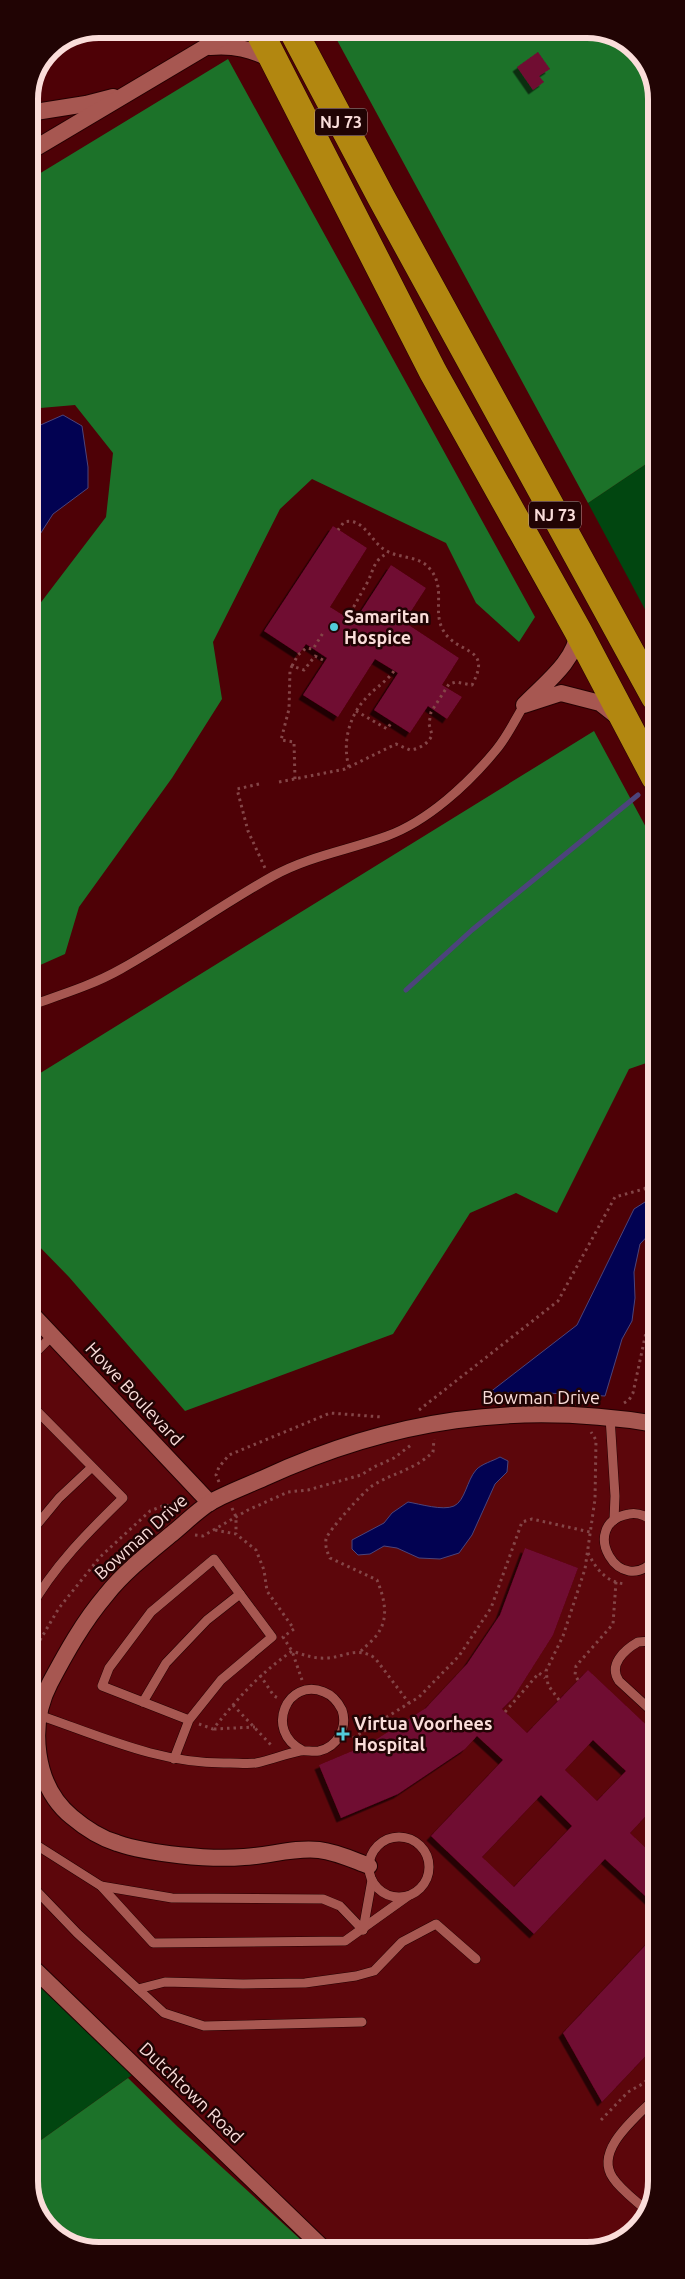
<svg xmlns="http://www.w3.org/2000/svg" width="685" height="2279" font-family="Ubuntu,sans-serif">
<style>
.built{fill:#5c060b}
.green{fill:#014610}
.forest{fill:#1c7229}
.water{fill:#020252;stroke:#4c447b}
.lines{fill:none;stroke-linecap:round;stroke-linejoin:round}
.stream{stroke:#4c447b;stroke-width:5}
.building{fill:#700a32;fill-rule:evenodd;filter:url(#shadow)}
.lane-casing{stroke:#240102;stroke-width:10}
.street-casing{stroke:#240102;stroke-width:18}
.highway-casing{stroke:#240102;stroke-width:29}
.path{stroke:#844648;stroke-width:3;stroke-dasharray:2.5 4;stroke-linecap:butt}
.lane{stroke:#a75751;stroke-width:9}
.street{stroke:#a75751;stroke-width:16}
.highway{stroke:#b28710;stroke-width:28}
.poi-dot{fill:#52cbd9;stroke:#210404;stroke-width:2}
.labels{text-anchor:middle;stroke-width:5;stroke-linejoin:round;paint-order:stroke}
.shield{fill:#210404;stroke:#b99c9a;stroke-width:1}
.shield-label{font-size:16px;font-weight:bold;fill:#faddda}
.poi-label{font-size:18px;font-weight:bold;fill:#faddda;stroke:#210404;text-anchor:start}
.street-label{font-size:18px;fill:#faddda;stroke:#210404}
.rim{fill:none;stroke:#faddda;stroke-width:6}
</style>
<defs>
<filter id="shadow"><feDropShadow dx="-4.5" dy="4.5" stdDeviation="0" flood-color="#0009"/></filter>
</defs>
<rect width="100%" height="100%" fill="#4e0106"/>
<path class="built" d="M30 1312 210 1503 310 1457 458 1420 656 1424V2181L642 2223 600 2249 325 2250 30 1965Z"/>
<g class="green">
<path d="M655 458V628L588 503Z"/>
<path d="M30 1965 139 2070 30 2148Z"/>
</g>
<g class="forest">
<path d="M331 29H595L633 46 655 85V458L588 503Z"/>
<path d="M228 59 535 617 519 642 476 603 446 543 312 479 280 509 213 642 222 699 172 778 79 907 65 954 29 970V618L106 517 113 453 75 405 29 409V180Z"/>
<path d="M594 731 655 844V1060L629 1069 557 1213 516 1193 470 1213 393 1334 185 1411 69 1277 30 1237 29 1080Z"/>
<path d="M128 2078 178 2127 312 2250H94L53 2233 30 2194V2148Z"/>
</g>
<g class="water">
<path d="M63 415 82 426 88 467V488L53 514 35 542 29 558V428L36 427Z"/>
<path d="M656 1195V1227L640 1244 634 1272 635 1298 632 1321 622 1339 605 1396 547 1393H489L577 1325 634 1209Z"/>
<path d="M500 1457 508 1461 507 1472 495 1484 472 1535 459 1553 440 1559 419 1558 397 1548 384 1546 370 1554 358 1555 352 1549V1540L384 1523 392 1513 408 1502C420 1504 443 1511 454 1506 465 1501 467 1480 476 1470 481 1464 493 1461 500 1457Z"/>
</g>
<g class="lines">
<path class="stream" d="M406 990 472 930 638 795"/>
</g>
<g class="building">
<path d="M538 52 550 69 539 76 544 82 533 90 517 67Z"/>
<path d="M333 526 367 548 330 607 354 622 391 565 426 588 404 622 459 658 442 685 462 697 447 719 428 706 410 733 374 710 398 673 375 659 338 717 303 695 327 658 306 644 299 654 264 631Z"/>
<path d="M525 1548 578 1568 553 1635 513 1698 502 1709 527 1733 588 1670 656 1734V1805L630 1833 656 1858V1906L605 1859 534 1934 431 1836 503 1760 477 1736 465 1749 398 1794 341 1818 319 1765 369 1744 426 1708 467 1664 500 1615ZM593 1740 626 1771 597 1801 565 1770ZM541 1795 572 1826 514 1887 482 1857Z"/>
<path d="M656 1934V2045L602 2102 563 2033Z"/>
</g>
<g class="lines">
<g class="lane-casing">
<g id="lane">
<path d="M29 1006C60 995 93 985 121 969 173 940 221 905 273 876 309 856 349 850 387 836 428 821 468 784 496 750 507 737 515 720 524 705"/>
<path d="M30 1358 52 1336"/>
<path d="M30 1404 123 1498C88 1532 53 1567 30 1609"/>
<path d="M610 1417 615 1496 614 1520"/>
<path d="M656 1525C650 1517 639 1512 629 1514 576 1523 620 1602 656 1558"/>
<path d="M30 1533 59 1498 92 1467"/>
<path d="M656 1646 651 1641 638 1642C624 1650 608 1665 619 1681L656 1715"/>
<path d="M143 1702 166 1663 207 1620 240 1594"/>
<path d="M30 1712C96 1734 159 1765 230 1763 238 1763 248 1764 256 1763 271 1760 285 1754 300 1751 306 1750 312 1752 319 1751 337 1747 348 1728 342 1710 338 1702 332 1695 324 1692 287 1677 264 1731 302 1750"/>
<path d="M174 1759 189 1720 221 1680 272 1637 214 1559 151 1612 109 1668 102 1686 189 1720"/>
<circle cx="399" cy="1867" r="30"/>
<path d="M30 1841 101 1886 153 1943 345 1941 408 1896"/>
<path d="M30 1884 77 1933 164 2013 204 2026 362 2022"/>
<path d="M101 1886 172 1898 323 1899 340 1906 363 1930"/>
<path d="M363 1930 372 1880"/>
<path d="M138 1989 165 1982 243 1984 305 1983 356 1976 374 1971 402 1942 436 1924 476 1959"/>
<path d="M646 2210C635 2200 621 2190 613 2178 593 2150 638 2116 656 2097"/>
</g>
</g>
<g class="street-casing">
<g id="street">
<path d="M210 47C234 45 251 49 273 60"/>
<path d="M29 113 86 104 113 97"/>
<path d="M29 152 236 29"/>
<path d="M578 631C576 661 544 684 524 705L561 693 600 703 619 718"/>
<path d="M30 1312 210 1503"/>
<path d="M369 1866C353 1860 337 1852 319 1850 295 1847 268 1856 244 1857 210 1860 149 1854 117 1843 100 1838 85 1828 72 1817 34 1786 28 1725 50 1683 66 1653 83 1622 106 1595 125 1571 151 1551 174 1532 186 1522 198 1510 211 1502 227 1493 246 1486 264 1478 392 1419 516 1401 656 1424"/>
<path d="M30 1965 325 2250"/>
</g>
</g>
<g class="highway-casing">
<g id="highway">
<path d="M258 29 433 372 578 631 655 777"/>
<path d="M292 29 381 197 655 697"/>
</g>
</g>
<g class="path">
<path d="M347 618C354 607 360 595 367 583 374 570 373 560 388 553"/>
<path d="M292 666 298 655 306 648 313 649 323 633"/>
<path d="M356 711 387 729 392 722"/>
<path d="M349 767C342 743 349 716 366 698 375 688 386 682 394 671"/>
<path d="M295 779 294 742 281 740 289 709 290 670 292 666 304 670 315 656 325 661"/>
<path d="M279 782 345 769 396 744 410 750C419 749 428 744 432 735L429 724 431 712 449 684 456 682 472 685C494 644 455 656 442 628 433 609 446 588 430 569 419 555 399 559 385 550 371 542 364 517 344 522L338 530"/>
<path d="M259 784 237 789 248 831 265 868"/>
<path d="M624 1403 629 1400 633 1393 656 1286"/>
<path d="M419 1410 558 1301 615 1197 644 1189 656 1181"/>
<path d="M219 1482 216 1475 219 1467 229 1455 330 1413 382 1417"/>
<path d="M232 1508 236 1517V1534"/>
<path d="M215 1530 236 1534 256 1550 264 1570 267 1591 294 1629 283 1637 292 1651 302 1680"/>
<path d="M195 1535 203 1536 248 1510 288 1492 308 1490 361 1475 374 1467 394 1458 411 1445"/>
<path d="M588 1553C596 1569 606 1582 625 1584"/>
<path d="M361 1651C367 1645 376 1638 380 1630 389 1614 383 1595 377 1580L330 1558C327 1552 325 1546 326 1539 328 1531 364 1491 372 1486 394 1472 413 1471 433 1452L434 1439"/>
<path d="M30 1657 59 1608 100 1557 150 1511 165 1505 173 1506 177 1510"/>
<path d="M260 1675 274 1696 278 1698"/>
<path d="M578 1680 575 1675 576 1666 613 1624 616 1582"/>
<path d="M559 1700 548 1685 546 1671 563 1636 585 1569 595 1499 596 1440 591 1432"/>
<path d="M233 1705 272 1746"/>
<path d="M505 1712 539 1673 545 1678"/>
<path d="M199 1724 213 1729C240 1696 257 1676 292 1651 304 1655 315 1659 327 1658 345 1657 357 1646 375 1658L409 1703"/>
<path d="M214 1729 255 1727"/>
<path d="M353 1738 419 1697 459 1656 491 1608 522 1522 532 1519 590 1532"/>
<path d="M601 2120 628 2092 644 2083 656 2070"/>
</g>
<use href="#lane" class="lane"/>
<use href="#street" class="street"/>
<use href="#highway" class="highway"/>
</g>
<g class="poi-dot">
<circle cx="334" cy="627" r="5"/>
<path d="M340.5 1726.5h5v5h5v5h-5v5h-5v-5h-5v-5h5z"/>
</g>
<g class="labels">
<g class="shield">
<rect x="315" y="108.5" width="52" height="27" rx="4"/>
<rect x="529" y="501.5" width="52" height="27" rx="4"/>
</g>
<g class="shield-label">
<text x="341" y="128">NJ 73</text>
<text x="555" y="521">NJ 73</text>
</g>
<g class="poi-label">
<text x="344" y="623">Samaritan<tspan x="344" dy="21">Hospice</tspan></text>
<text x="354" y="1730">Virtua Voorhees<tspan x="354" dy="21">Hospital</tspan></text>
</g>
<g class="street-label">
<text transform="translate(134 1394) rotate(47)" y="6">Howe Boulevard</text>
<text x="541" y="1404">Bowman Drive</text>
<text transform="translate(141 1537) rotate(-42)" y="6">Bowman Drive</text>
<text transform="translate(191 2093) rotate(44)" y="6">Dutchtown Road</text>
</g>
</g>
<path d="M0 0H685V2279H0ZM99 38H587A61 61 0 0 1 648 99V2181A61 61 0 0 1 587 2242H99A61 61 0 0 1 38 2181V99A61 61 0 0 1 99 38Z" fill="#210404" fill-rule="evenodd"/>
<path class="rim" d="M99 38H587A61 61 0 0 1 648 99V2181A61 61 0 0 1 587 2242H99A61 61 0 0 1 38 2181V99A61 61 0 0 1 99 38Z"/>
</svg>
